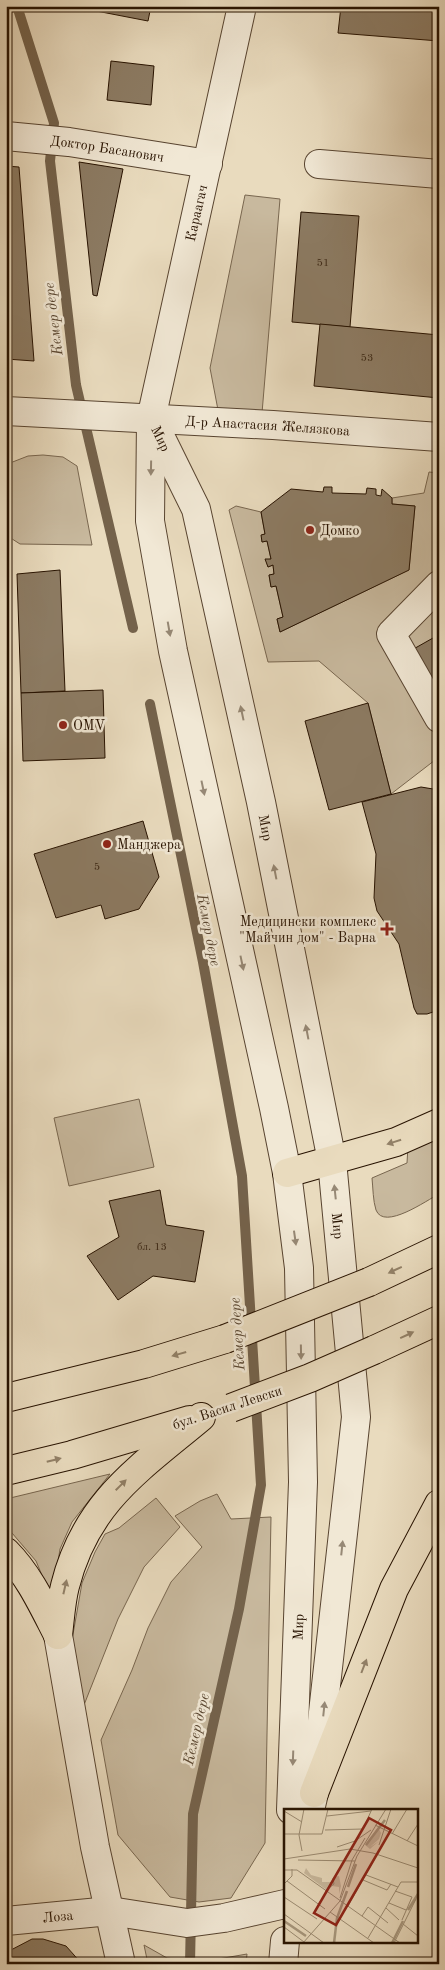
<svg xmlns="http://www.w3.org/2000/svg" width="445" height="1970" font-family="'Old Standard TT',serif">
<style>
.green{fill:#c8b99e;stroke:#78664f}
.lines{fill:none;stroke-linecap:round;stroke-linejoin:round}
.stream{stroke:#74624b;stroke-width:10}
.building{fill:#8c7b63;stroke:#271200}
.minor-casing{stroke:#584430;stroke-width:30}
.highway-casing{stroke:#271200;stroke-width:30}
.minor{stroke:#f1e8d5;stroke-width:28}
.highway{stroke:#e9dbbe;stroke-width:28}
.highway-bridge-casing{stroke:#271200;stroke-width:30;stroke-linecap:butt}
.highway-bridge{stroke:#e9dbbe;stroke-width:28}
.oneway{fill:#968875}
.oneway2{fill:#928168}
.poi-dot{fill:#8f2418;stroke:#f1e8d5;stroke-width:2}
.labels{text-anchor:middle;stroke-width:5;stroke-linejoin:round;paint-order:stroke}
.number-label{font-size:11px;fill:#402c19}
.street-label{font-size:14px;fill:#271200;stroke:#f1e8d5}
.poi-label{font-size:14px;fill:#271200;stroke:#f1e8d5;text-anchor:start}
.water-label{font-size:15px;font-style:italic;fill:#5a4732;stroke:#f1e8d5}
.inset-river{fill:none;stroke:#a7977d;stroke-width:2.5}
.inset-road{fill:none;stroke:#9b8b72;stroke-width:1}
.view{fill:#8f2418;fill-opacity:0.15;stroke:#8f2418;stroke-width:2.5}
.inset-edge{fill:none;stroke:#271200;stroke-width:2.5}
</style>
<rect width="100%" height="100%" fill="#e9dbbe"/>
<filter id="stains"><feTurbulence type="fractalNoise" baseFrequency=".004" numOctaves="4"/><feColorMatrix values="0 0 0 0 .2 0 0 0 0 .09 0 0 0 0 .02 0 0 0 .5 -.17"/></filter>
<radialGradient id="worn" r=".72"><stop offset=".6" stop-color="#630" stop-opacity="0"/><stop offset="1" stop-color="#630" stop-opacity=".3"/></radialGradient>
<g class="green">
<path d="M245 195 280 199 262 413 218 410 210 368Z"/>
<path d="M43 455 63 457 77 466 92 545 20 544 6 535V473L10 463 28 456Z"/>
<path d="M429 472 439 473V643L436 644 433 639 439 703V757L391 794 368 703 319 661 268 662 229 510 236 506 261 512 265 534 262 535V542L267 541 271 559 266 560 268 567 273 565 274 574 269 575 271 587 276 586 283 617 277 619 280 632 409 570 415 506 392 504V498L424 493Z"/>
<path d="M139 1099 154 1167 69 1186 54 1118Z"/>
<path d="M439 1134V1194C427 1200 384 1231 376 1210 373 1201 373 1188 372 1178L407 1163 408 1146Z"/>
<path d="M110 1474 72 1522 60 1549 52 1599 36 1561 6 1526V1499Z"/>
<path d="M217 1494 231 1519 271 1517 265 1843 231 1898 199 1902 170 1897 118 1835 101 1740 132 1670 148 1628 171 1582 202 1547 175 1516 200 1501Z"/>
<path d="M156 1498 180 1527 144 1567 118 1619 82 1710 72 1640 82 1583 95 1552 105 1534 119 1528Z"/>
<path d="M144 1945 167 1958 201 1962 247 1954 246 1964H148Z"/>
</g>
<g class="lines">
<g class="stream">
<path d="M17 6 54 123 50 161 76 385 133 628"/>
<path d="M150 704 203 962 242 1176 261 1485 239 1609 193 1814 190 1964"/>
</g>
</g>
<g class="building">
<path d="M87 6H151L148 21 86 9Z"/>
<path d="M341 6H439V41L338 33Z"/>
<path d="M111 61 154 66 151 105 107 100Z"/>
<path d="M79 162 123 169 97 296 93 295Z"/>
<path d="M6 166 19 167 34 361 6 359Z"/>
<path d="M301 212 359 216 350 327 292 322Z"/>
<path d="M320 324 439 335V398L314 386Z"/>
<path d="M324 487H332V493L366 494 367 488 376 489V495L381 496 382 489 392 498V504L415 506 409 570 280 632 277 619 283 617 276 586 271 587 269 575 274 574 273 565 268 567 265 559H271L267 541 262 542 261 535 265 534 261 512 291 489 323 492Z"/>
<path d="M60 570 65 691 21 693 17 574Z"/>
<path d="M433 638 436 644 439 643V703L410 651Z"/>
<path d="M103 690 105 758 23 761 21 693Z"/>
<path d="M368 703 391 794 329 810 305 721Z"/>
<path d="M421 787 439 790V1010L427 1014H417L414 1008 399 944 377 911 374 898 376 854 362 802Z"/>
<path d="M143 821 159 877 139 909 105 919 101 905 56 918 34 854Z"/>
<path d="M160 1190 166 1225 204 1231 195 1282 153 1276 118 1300 87 1256 119 1237 109 1201Z"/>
<path d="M32 1939H43L66 1946 82 1964H6V1955L9 1951Z"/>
</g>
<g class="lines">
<g class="minor-casing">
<g id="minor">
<path d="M242 6 151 419 150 521 173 651 274 1108 287 1173 299 1268 303 1482 291 1810"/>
<path id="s1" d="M6 136 69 142 208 164"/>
<path d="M319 164 439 174"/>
<path id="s2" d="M6 411 273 425 439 437"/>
<path id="s3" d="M154 424 196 509 261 802 332 1161 356 1417 314 1793 310 1810"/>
<path d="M439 585 391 634 439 718"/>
<path d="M58 1635 95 1847 121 1964"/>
<path id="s4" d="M6 1921 110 1911 187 1923 224 1918 285 1904"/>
<path d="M283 1964 285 1941"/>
</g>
</g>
<g class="highway-casing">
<g id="highway">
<path d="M287 1173 396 1142 439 1123"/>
<path d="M369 1282 439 1249"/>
<path d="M374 1350 439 1320"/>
<path d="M6 1398 144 1364 225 1339"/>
<path d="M6 1471 72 1455 190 1420"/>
<path d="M6 1552C29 1575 43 1606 58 1635"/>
<path d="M58 1635C60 1619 61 1601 65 1586 86 1502 139 1469 201 1417"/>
<path d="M314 1793 394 1589 439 1504"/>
</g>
</g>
<use href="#minor" class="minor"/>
<use href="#highway" class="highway"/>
<g class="highway-bridge-casing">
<g id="highway-bridge">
<path d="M225 1339 369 1282"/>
<path d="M231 1408 310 1378 374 1350"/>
</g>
</g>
<use href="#highway-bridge" class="highway-bridge"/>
</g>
<defs><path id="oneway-solid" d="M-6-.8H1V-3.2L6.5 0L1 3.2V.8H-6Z" transform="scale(1.25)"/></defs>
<g class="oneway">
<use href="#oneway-solid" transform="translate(151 468) rotate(91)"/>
<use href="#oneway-solid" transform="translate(169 629) rotate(80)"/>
<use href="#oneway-solid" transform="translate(242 713) rotate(-102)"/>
<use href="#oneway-solid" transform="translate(203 788) rotate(78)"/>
<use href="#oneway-solid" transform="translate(275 872) rotate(-101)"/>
<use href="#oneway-solid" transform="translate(242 963) rotate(78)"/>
<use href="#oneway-solid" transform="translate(307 1032) rotate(-101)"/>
<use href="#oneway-solid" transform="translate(335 1192) rotate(-96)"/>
<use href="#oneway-solid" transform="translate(295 1238) rotate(82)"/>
<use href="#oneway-solid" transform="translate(301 1352) rotate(89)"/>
<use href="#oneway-solid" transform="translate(342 1548) rotate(-84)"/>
<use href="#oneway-solid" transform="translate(324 1709) rotate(-84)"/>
<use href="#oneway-solid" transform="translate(293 1758) rotate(92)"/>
</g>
<g class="oneway2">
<use href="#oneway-solid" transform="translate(394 1142) rotate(162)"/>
<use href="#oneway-solid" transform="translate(395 1270) rotate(155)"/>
<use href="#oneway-solid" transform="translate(407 1335) rotate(-25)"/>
<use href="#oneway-solid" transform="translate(179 1354) rotate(164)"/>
<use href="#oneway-solid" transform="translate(54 1460) rotate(-14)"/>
<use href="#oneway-solid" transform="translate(121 1485) rotate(-45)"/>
<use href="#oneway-solid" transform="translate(65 1587) rotate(-77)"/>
<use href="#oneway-solid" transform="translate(364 1666) rotate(-69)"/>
</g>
<g class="poi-dot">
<circle cx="310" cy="530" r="5"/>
<circle cx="63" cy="725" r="5"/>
<circle cx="107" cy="844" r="5"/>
<path d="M384.5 921.5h5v5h5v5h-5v5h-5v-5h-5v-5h5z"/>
</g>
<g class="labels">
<g class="number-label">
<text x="323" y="266">51</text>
<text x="367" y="361">53</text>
<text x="97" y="870">5</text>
<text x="152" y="1250">бл. 13</text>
</g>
<g class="street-label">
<text dy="5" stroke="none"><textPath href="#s1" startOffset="102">Доктор Басанович</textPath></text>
<text transform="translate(196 213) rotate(-77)" y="5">Караагач</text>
<text dy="5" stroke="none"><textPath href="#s2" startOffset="262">Д-р Анастасия Желязкова</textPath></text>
<text dy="5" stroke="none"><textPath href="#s3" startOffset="16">Мир</textPath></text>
<text dy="5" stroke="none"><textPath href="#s3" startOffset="421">Мир</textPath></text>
<text dy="5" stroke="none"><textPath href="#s3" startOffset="826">Мир</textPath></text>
<text transform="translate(227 1407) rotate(-18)" y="5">бул. Васил Левски</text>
<text transform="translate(298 1627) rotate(-88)" y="5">Мир</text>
<text dy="5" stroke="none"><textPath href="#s4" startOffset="52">Лоза</textPath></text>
</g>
<g class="poi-label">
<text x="320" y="535">Домко</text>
<text x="73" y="730">OMV</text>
<text x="117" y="849">Манджера</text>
<text x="376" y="926" text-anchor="end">Медицински комплекс<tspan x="376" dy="16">"Майчин дом" - Варна</tspan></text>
</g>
<g class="water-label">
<text transform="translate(53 319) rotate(-97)" y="5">Кемер дере</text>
<text transform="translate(209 930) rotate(79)" y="5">Кемер дере</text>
<text transform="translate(237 1334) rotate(-94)" y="5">Кемер дере</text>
<text transform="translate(196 1729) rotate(-77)" y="5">Кемер дере</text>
</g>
</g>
<g transform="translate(284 1809)">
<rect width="134" height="134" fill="#e9dbbe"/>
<path d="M94 18 97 24 95 30 86 38 95 32 86 40 81 36ZM22 59 27 66 38 69V73H49V68L55 67 57 77 55 85V78L48 77 44 82 20 64Z" fill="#c8b99e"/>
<path class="inset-river" d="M82 36 101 11M64 78 72 55M124 101 134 85M0 112 22 127M50 134 53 109 63 82M108 134 119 112"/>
<path class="inset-road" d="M0 2 18 13M43 7 87 2M91 16 134 37M41 21 79 20 88 0M0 25H38L44 0M108 25 123 0M123 32 134 15M95 36 107 0M53 38 71 32 87 21M18 42 15 26 20 0M0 50 66 40 89 44 134 59M14 51 71 52M0 61H13L116 134M82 66 114 78M79 71 103 81 107 75M3 72 41 100M0 75 8 67V60M41 82 50 75 49 69M111 82 128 88M0 88 33 110M56 89 68 51 81 29M105 94 122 101M64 97 90 51M102 99 115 111M46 103 90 134M0 105 40 134M78 107 84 98 104 114M118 111 128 88M119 115 134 127M0 118 20 133M84 129 117 73H134M19 134 56 92 73 47 102 0M110 134 132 90"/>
<path class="view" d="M85 9 107 21 52 116 30 104Z"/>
<rect width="134" height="134" class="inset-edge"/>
</g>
<rect width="445" height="1970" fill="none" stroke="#e9dbbe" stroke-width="25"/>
<rect x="8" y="8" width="430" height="1955" fill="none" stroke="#271200" stroke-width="2.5"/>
<rect x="12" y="12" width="420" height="1945" fill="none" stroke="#271200"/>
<rect width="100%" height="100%" filter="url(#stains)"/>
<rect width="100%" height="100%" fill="url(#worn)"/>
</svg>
